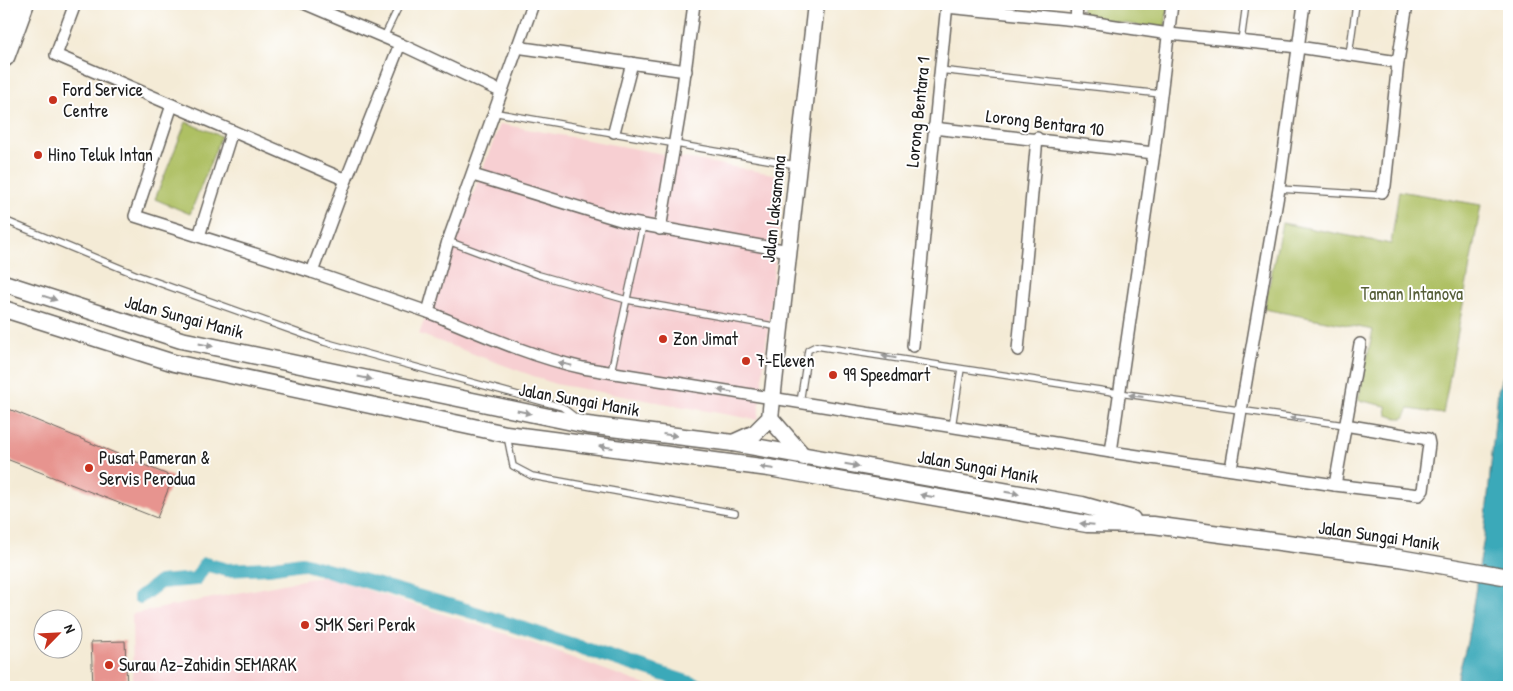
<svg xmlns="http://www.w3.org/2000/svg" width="1513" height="691" font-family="'Patrick Hand',sans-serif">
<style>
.built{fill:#f7cfd2}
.green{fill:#aec063;stroke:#656e40}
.water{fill:#3aa9b9;stroke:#2b626a}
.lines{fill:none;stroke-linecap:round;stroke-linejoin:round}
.canal{stroke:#3aa9b9;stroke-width:14}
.building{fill:#e7948f}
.lane-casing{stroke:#68645d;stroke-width:8}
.street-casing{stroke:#68645d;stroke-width:14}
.secondary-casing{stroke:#68645d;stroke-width:19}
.highway-casing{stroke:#68645d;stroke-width:24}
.lane{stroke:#fff;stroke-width:5.5}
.street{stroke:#fff;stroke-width:11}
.secondary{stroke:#fff;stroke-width:16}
.highway{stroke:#fff;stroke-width:21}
.oneway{fill:#999}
.poi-dot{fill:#c8321e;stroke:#fff;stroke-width:2}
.labels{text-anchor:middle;stroke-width:4;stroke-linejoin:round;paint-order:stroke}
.poi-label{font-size:18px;fill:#1c1c1c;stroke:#fff;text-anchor:start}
.street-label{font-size:18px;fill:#1c1c1c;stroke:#fff}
.park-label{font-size:18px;fill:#565e38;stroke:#fff}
</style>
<rect width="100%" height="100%" fill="#fff"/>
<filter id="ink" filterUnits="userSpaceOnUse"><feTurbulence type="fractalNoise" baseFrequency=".02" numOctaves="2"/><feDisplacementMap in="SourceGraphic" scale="10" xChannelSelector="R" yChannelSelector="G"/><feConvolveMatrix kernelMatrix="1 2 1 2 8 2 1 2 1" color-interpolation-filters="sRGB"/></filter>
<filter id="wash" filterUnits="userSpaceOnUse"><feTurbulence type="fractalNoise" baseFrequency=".0096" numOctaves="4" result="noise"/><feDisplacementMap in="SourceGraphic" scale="20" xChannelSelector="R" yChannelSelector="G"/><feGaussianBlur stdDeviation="1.12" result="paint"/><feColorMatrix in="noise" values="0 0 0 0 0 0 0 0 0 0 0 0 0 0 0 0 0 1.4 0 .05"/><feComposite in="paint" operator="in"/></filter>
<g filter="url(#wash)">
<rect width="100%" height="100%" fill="#f4ebd6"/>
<g class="built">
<path d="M500 124 784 176 758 420 555 384 419 334Z"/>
<path d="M323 576 515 637 652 687H133L132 614Z"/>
</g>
<g class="green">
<path d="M1082 4H1168L1165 30 1081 16Z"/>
<path d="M186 122 221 136 190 214 155 199Z"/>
<path d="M1399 191 1481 205 1443 414 1409 409 1404 418H1397L1387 415 1386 406 1358 400 1373 330 1264 309 1282 223 1391 244Z"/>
</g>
<path class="water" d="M1509 360V687H1455L1467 642 1484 537 1498 390Z"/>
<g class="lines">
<path class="canal" d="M140 597 160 582 196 579 205 564 227 570 268 568 302 563 466 610 702 687"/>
</g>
<g id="blocks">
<g class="building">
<path d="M4 407 173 477 157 518 4 458Z"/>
<path d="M125 641 127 687H93L91 642Z"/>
</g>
</g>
</g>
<g filter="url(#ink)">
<use href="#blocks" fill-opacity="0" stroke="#68645d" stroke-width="1"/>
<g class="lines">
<g class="lane-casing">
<g id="lane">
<path d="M384 37 400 4"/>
<path d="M1241 41 1246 4"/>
<path d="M1349 55 1356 4"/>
<path d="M939 70 1161 94"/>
<path d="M492 112 796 165"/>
<path d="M1279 189 1376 195 1382 192"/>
<path d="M4 220 137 275 324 342 562 407 575 417"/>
<path d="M448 241 539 275 627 300 779 327"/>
<path d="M611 372 643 225"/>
<path d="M800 403 808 350 816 346 1119 393 1345 425"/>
<path d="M952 427 961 369"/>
<path d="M507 436 513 466 532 476 735 513"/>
</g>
</g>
<g class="street-casing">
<g id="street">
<path d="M75 4 56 55 346 180"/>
<path d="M306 4 400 44 500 91"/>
<path d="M946 7 1076 20 1169 34 1298 47 1398 62 1385 186 1382 192"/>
<path d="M1076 20 1077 4"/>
<path d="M516 47 686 71"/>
<path d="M1398 62 1407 4"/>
<path d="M172 105 135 216 312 272 428 312 448 241 533 4"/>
<path d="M933 128 1154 153"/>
<path d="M614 132 632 63"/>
<path d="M473 175 627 222 789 251"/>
<path d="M660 229 679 117 694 4"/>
<path d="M199 236 232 131"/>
<path d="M312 272 346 180 400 44"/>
<path d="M428 312C479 333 529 356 583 368L1111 452 1335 485 1419 495 1423 490 1429 444 1428 439 1345 425"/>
<path d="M913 346 947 4"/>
<path d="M1018 350 1037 138"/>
<path d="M1111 452 1154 153 1172 4"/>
<path d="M1231 469 1279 189 1304 4"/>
<path d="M1335 485 1360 344"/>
</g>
</g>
<g class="secondary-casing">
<g id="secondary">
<path d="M4 283 181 340 587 425 733 443 1082 505 1132 519"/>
<path d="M4 309 174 363 506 434 769 468 1087 524 1153 525 1399 558 1509 577"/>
<path d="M770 418 804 457"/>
<path d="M733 443 755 433 770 418 816 4"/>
</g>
</g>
<g class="highway-casing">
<path id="highway" d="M4 56 23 4"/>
</g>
<use href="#lane" class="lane"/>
<use href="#street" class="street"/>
<use href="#secondary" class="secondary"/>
<use href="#highway" class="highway"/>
</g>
<defs><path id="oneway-solid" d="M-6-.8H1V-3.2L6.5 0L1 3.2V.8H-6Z" transform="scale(1.25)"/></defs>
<g class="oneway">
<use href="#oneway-solid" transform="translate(50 298) rotate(18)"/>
<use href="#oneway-solid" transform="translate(206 345) rotate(12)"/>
<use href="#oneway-solid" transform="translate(889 357) rotate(-171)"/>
<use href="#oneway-solid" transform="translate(565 364) rotate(-167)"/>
<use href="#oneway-solid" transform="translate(365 378) rotate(12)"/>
<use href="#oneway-solid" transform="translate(725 391) rotate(-171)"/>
<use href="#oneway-solid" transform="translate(1136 396) rotate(-172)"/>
<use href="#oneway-solid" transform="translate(524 412) rotate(12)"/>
<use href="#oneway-solid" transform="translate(1297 419) rotate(-172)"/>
<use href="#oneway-solid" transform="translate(670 435) rotate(7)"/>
<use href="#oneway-solid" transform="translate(606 447) rotate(-173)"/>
<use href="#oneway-solid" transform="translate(852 465) rotate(10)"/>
<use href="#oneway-solid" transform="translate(767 468) rotate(-172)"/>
<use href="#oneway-solid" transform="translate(1012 493) rotate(10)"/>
<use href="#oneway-solid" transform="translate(927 496) rotate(-170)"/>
<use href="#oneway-solid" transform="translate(1087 524) rotate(-175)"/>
</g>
</g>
<g class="poi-dot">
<circle cx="53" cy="100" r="5"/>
<circle cx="38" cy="155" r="5"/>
<circle cx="663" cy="339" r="5"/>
<circle cx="746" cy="361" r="5"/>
<circle cx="833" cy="375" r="5"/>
<circle cx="89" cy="468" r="5"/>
<circle cx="305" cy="625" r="5"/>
<circle cx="109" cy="665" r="5"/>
</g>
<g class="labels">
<g class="poi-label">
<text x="63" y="96">Ford Service<tspan x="63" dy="21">Centre</tspan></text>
<text x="48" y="161">Hino Teluk Intan</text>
<text x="673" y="345">Zon Jimat</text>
<text x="756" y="367">7-Eleven</text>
<text x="843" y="381">99 Speedmart</text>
<text x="99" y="464">Pusat Pameran &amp;<tspan x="99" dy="21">Servis Perodua</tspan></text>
<text x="315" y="631">SMK Seri Perak</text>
<text x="119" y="671">Surau Az-Zahidin SEMARAK</text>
</g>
<g class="street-label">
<text transform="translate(918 112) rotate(-84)" y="6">Lorong Bentara 1</text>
<text transform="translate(1045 123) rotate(7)" y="6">Lorong Bentara 10</text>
<text transform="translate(774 209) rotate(-84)" y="6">Jalan Laksamana</text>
<text transform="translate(184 317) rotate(15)" y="6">Jalan Sungai Manik</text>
<text transform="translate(579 400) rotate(10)" y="6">Jalan Sungai Manik</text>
<text transform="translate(978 467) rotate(10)" y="6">Jalan Sungai Manik</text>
<text transform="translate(1379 536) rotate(8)" y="6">Jalan Sungai Manik</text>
</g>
<g class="park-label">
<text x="1412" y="300">Taman Intanova</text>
</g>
</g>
<rect width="1513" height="691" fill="none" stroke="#fff" stroke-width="20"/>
<g transform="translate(58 634) rotate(66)"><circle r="24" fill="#ffffff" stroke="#a4a4a4"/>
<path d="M0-4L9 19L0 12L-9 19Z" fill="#c8321e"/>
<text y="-8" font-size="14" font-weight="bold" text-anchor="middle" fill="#1c1c1c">N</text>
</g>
</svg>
